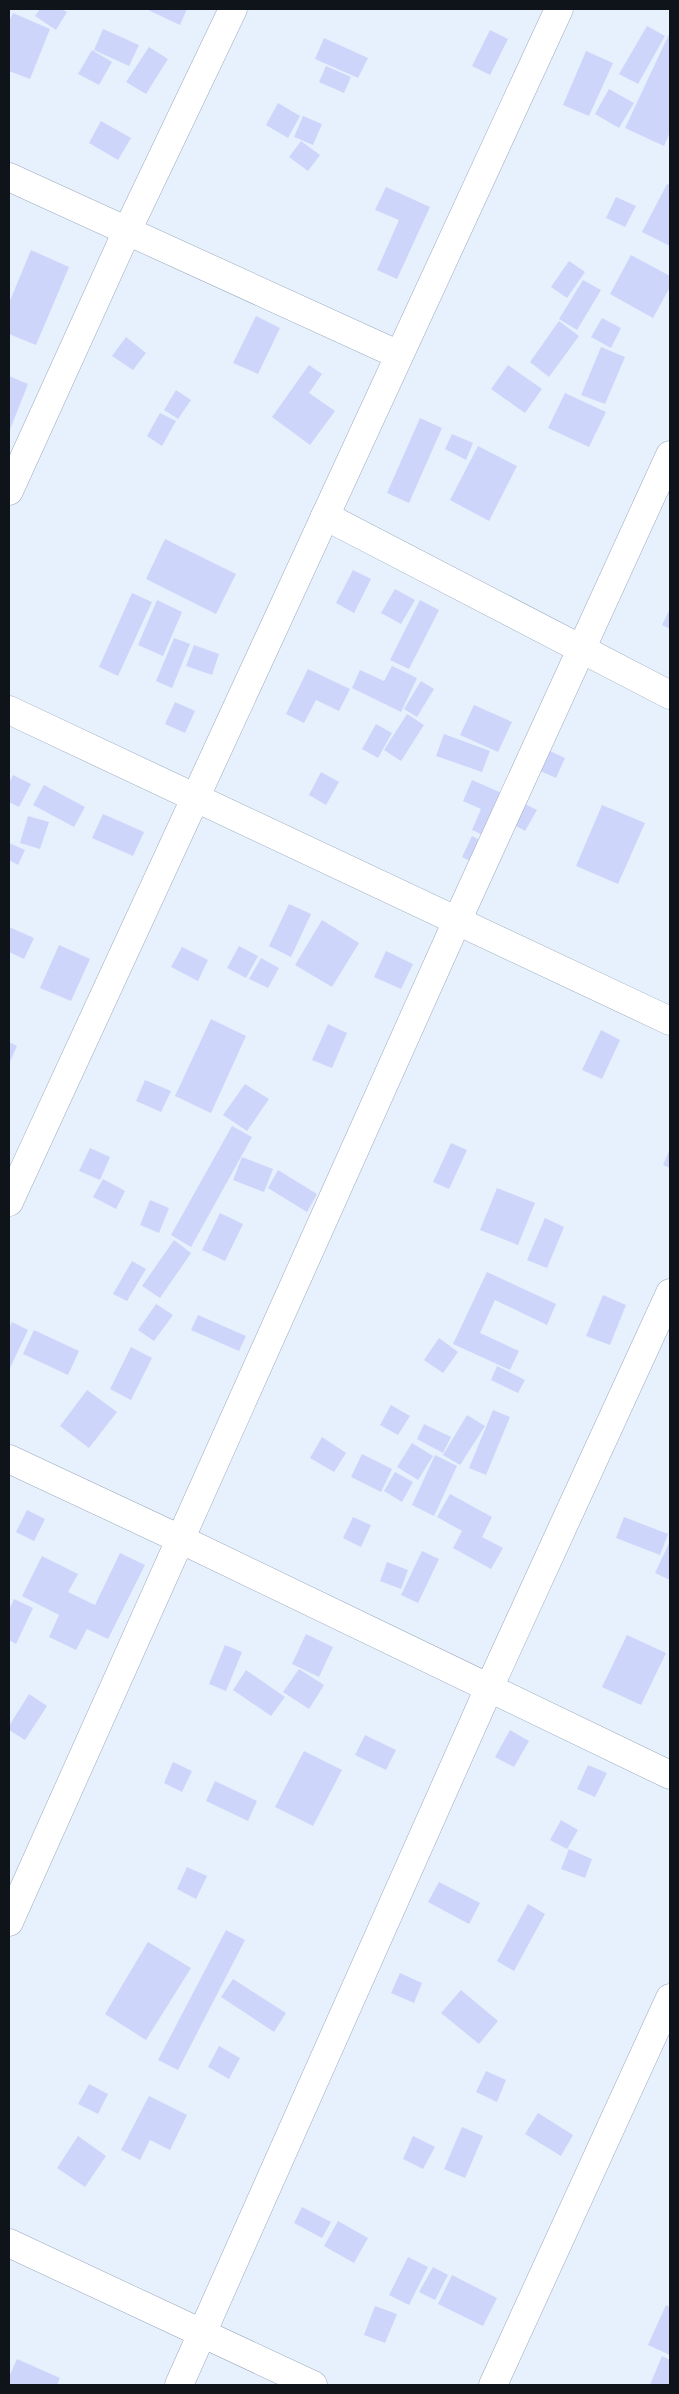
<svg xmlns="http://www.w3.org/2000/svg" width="679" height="2394" font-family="Rubik,sans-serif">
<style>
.building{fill:#ced5fb}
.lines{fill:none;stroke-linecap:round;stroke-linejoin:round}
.street-casing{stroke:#9baabe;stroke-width:29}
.street{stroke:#fff;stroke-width:28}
</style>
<rect width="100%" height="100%" fill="#e7f1fd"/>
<g class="building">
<path d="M40 9H61L67 12 56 30 35 16Z"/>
<path d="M146 9H187L180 25Z"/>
<path d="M13 13 50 29 30 79 9 71V22Z"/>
<path d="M647 26 665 36 638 84 619 74Z"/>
<path d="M103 29 139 45 129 66 94 50Z"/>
<path d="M490 30 508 39 490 75 472 66Z"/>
<path d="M670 32V132L664 146 625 128Z"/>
<path d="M324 38 368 58 358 78 315 59Z"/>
<path d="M149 47 168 59 146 94 126 82Z"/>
<path d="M92 50 112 62 99 85 78 74Z"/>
<path d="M586 51 613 63 589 116 563 105Z"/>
<path d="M326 66 351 77 344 93 319 82Z"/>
<path d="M609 89 634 103 619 128 595 114Z"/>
<path d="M278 103 300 116 288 138 266 125Z"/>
<path d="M303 116 322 124 313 145 294 137Z"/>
<path d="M101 121 131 138 118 160 89 143Z"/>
<path d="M301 141 320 155 308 171 289 157Z"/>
<path d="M667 184 670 185V246L642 232Z"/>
<path d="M386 187 430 207 397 279 377 270 399 220 375 210Z"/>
<path d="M616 197 636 206 625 227 606 218Z"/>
<path d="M31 250 69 267 36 345 9 334V303Z"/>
<path d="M631 255 670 276V287L653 318 610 294Z"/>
<path d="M569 261 585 272 567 298 551 287Z"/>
<path d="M583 280 601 290 577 330 559 319Z"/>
<path d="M256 316 280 328 258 374 233 363Z"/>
<path d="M602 318 621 328 611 348 591 337Z"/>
<path d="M559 321 579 336 549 377 530 362Z"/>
<path d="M126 337 146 353 133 370 112 356Z"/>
<path d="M601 347 625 357 605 404 581 395Z"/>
<path d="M309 365 322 374 309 393 335 411 310 445 272 417Z"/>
<path d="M508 365 542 389 525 413 491 389Z"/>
<path d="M9 376 28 384 9 432Z"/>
<path d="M176 390 191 400 178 419 164 410Z"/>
<path d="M565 393 606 412 589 447 548 428Z"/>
<path d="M160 413 176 421 162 446 147 436Z"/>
<path d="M420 418 442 428 409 503 387 493Z"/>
<path d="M452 434 473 443 466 460 445 449Z"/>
<path d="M478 446 517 466 489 521 450 500Z"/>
<path d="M165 539 236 574 216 614 146 579Z"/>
<path d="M353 570 371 579 354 613 336 603Z"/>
<path d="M395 589 415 600 401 624 381 613Z"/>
<path d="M132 593 152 602 118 676 99 667Z"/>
<path d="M157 600 182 612 163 656 138 645Z"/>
<path d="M420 600 439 610 409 669 390 660Z"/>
<path d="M670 609V629L662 625Z"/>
<path d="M174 638 190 644 172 688 156 681Z"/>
<path d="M194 645 219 654 212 675 186 666Z"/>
<path d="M392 666 417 678 401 712 352 688 360 670 384 681Z"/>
<path d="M308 669 350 689 339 711 316 700 304 723 286 714Z"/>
<path d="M421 681 434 689 417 717 404 709Z"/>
<path d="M175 702 195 711 185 733 165 724Z"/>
<path d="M474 705 512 722 498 752 460 735Z"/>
<path d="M407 714 424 725 401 761 384 750Z"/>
<path d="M376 724 392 733 378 758 362 749Z"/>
<path d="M444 734 490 751 482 772 436 756Z"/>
<path d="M526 740 565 758 556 778 536 769Z"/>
<path d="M321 772 339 782 326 805 309 795Z"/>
<path d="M13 775 31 784 19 807 9 802V783Z"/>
<path d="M472 780 515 799 496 841 472 830 481 809 463 801Z"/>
<path d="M44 785 85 807 74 827 33 805Z"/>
<path d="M519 801 537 810 525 831 507 821Z"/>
<path d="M602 805 645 823 618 884 576 866Z"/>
<path d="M103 814 144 832 133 856 92 838Z"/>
<path d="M28 816 49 822 40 849 20 843Z"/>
<path d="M472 836 492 847 482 867 462 857Z"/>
<path d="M9 843 25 850 18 865 9 860Z"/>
<path d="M289 904 311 914 291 957 269 946Z"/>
<path d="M322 920 359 943 332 987 295 965Z"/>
<path d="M9 927 34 938 24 959 9 952Z"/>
<path d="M59 945 90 959 71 1001 40 988Z"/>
<path d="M239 946 258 956 246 978 227 968Z"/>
<path d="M182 947 208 960 198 981 171 967Z"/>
<path d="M386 951 413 964 401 989 374 977Z"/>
<path d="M261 958 279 968 268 988 249 979Z"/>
<path d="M211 1019 246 1036 211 1113 175 1096Z"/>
<path d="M328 1024 347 1033 332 1068 312 1060Z"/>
<path d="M601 1030 620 1040 602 1079 582 1070Z"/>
<path d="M9 1042 17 1046 9 1064Z"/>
<path d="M145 1080 171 1091 161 1112 136 1101Z"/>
<path d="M245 1084 269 1099 247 1131 223 1115Z"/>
<path d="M232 1126 252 1137 191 1247 171 1235Z"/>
<path d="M451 1143 467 1150 449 1189 433 1182Z"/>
<path d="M90 1148 110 1157 100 1180 79 1171Z"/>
<path d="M670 1149V1168L663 1165Z"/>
<path d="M242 1157 273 1169 264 1192 233 1180Z"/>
<path d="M278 1170 317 1194 307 1212 268 1188Z"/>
<path d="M103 1179 125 1191 116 1209 93 1197Z"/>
<path d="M497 1188 535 1203 518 1245 480 1230Z"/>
<path d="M150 1200 169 1208 159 1233 140 1225Z"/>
<path d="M220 1213 243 1224 225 1261 202 1250Z"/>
<path d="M545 1218 564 1227 547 1268 527 1260Z"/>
<path d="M174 1240 191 1253 160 1298 142 1286Z"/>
<path d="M132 1261 146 1269 127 1301 113 1294Z"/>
<path d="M487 1272 556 1304 547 1325 495 1300 480 1333 519 1351 510 1370 453 1344Z"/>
<path d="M603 1295 626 1305 610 1345 586 1336Z"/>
<path d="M156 1304 173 1315 154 1341 138 1330Z"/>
<path d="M198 1315 246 1336 239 1351 191 1330Z"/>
<path d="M12 1322 28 1330 9 1370V1329Z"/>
<path d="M34 1330 79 1351 68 1375 23 1354Z"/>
<path d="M439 1338 458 1352 443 1373 424 1360Z"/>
<path d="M131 1347 152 1358 131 1400 110 1389Z"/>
<path d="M497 1366 525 1380 518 1393 491 1380Z"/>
<path d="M87 1390 117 1412 89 1448 60 1426Z"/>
<path d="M391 1405 410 1416 398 1435 380 1425Z"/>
<path d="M493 1410 510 1417 486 1475 469 1468Z"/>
<path d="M467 1415 485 1426 460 1465 443 1455Z"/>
<path d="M424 1424 451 1437 443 1453 417 1439Z"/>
<path d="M322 1437 346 1453 334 1472 310 1458Z"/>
<path d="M412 1443 433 1456 418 1480 397 1467Z"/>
<path d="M362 1454 392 1469 381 1492 351 1477Z"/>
<path d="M435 1455 457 1466 434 1516 412 1505Z"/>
<path d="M395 1472 413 1482 402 1502 384 1491Z"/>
<path d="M450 1494 492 1517 482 1537 503 1548 491 1569 453 1548 462 1531 437 1517Z"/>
<path d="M27 1510 45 1519 34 1541 16 1532Z"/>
<path d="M353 1517 371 1525 361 1547 343 1538Z"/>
<path d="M624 1517 668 1534 660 1555 616 1538Z"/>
<path d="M670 1541V1580L655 1573Z"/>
<path d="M422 1551 439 1559 418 1603 401 1595Z"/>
<path d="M120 1553 145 1565 108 1639 87 1629 76 1650 49 1637 59 1615 22 1596 42 1556 78 1574 68 1592 95 1605Z"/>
<path d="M387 1562 408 1570 401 1589 380 1581Z"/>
<path d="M14 1599 33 1608 16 1644 9 1640V1610Z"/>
<path d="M306 1634 333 1647 319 1677 292 1664Z"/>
<path d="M627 1635 666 1653 641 1705 602 1687Z"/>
<path d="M225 1645 242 1652 226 1691 209 1684Z"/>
<path d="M299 1669 324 1685 309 1709 283 1692Z"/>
<path d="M246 1670 285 1697 271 1716 233 1690Z"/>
<path d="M29 1694 47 1706 25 1740 9 1730V1726Z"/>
<path d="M510 1730 529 1741 514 1767 495 1757Z"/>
<path d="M365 1735 396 1750 386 1770 355 1755Z"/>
<path d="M304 1751 342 1770 313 1826 275 1807Z"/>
<path d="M173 1762 192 1771 182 1792 164 1783Z"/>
<path d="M588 1765 607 1773 595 1797 577 1789Z"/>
<path d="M215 1781 257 1801 248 1821 206 1801Z"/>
<path d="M561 1820 578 1830 567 1849 550 1840Z"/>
<path d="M569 1849 592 1859 585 1878 561 1869Z"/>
<path d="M187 1867 207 1876 196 1899 177 1889Z"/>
<path d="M439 1882 480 1903 469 1924 428 1902Z"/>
<path d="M528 1904 545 1914 514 1971 497 1961Z"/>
<path d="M226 1930 245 1940 178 2070 158 2060Z"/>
<path d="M148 1942 191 1968 146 2040 105 2014Z"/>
<path d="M400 1973 422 1983 414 2003 391 1993Z"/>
<path d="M233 1979 286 2013 274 2032 221 1997Z"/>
<path d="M461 1990 498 2021 479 2044 441 2013Z"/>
<path d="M219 2046 240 2058 229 2079 208 2067Z"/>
<path d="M486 2071 506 2080 497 2102 476 2092Z"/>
<path d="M89 2084 108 2094 98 2114 78 2104Z"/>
<path d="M149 2096 187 2115 170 2150 150 2140 140 2160 121 2150Z"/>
<path d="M538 2113 573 2135 561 2156 525 2134Z"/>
<path d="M462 2127 483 2136 465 2178 444 2169Z"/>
<path d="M78 2136 106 2156 85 2187 57 2168Z"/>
<path d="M413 2136 435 2147 423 2169 403 2159Z"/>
<path d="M302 2207 331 2222 322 2238 294 2223Z"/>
<path d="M338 2221 368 2238 354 2263 324 2246Z"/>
<path d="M408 2257 428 2267 409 2305 389 2295Z"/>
<path d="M433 2267 448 2275 435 2300 419 2292Z"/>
<path d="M452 2275 497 2298 483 2326 438 2304Z"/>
<path d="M666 2305 670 2307V2355L648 2345Z"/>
<path d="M375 2306 397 2314 385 2343 364 2335Z"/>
<path d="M662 2356 670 2360V2385H650Z"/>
<path d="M17 2359 60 2378 57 2385H9V2377Z"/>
</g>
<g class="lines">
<g class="street-casing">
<g id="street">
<path d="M9 177 399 355"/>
<path d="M9 491 127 231 233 9"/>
<path d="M325 516 670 695"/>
<path d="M9 710 670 1021"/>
<path d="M9 1202 559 9"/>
<path d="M9 1459 180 1539 670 1775"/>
<path d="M9 1922 457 921 670 455"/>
<path d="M9 2243 313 2385"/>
<path d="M179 2385 489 1688 670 1293"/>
<path d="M493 2385 670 1998"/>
</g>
</g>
<use href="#street" class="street"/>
</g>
<rect width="679" height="2394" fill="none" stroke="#0f141b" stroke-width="20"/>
</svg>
